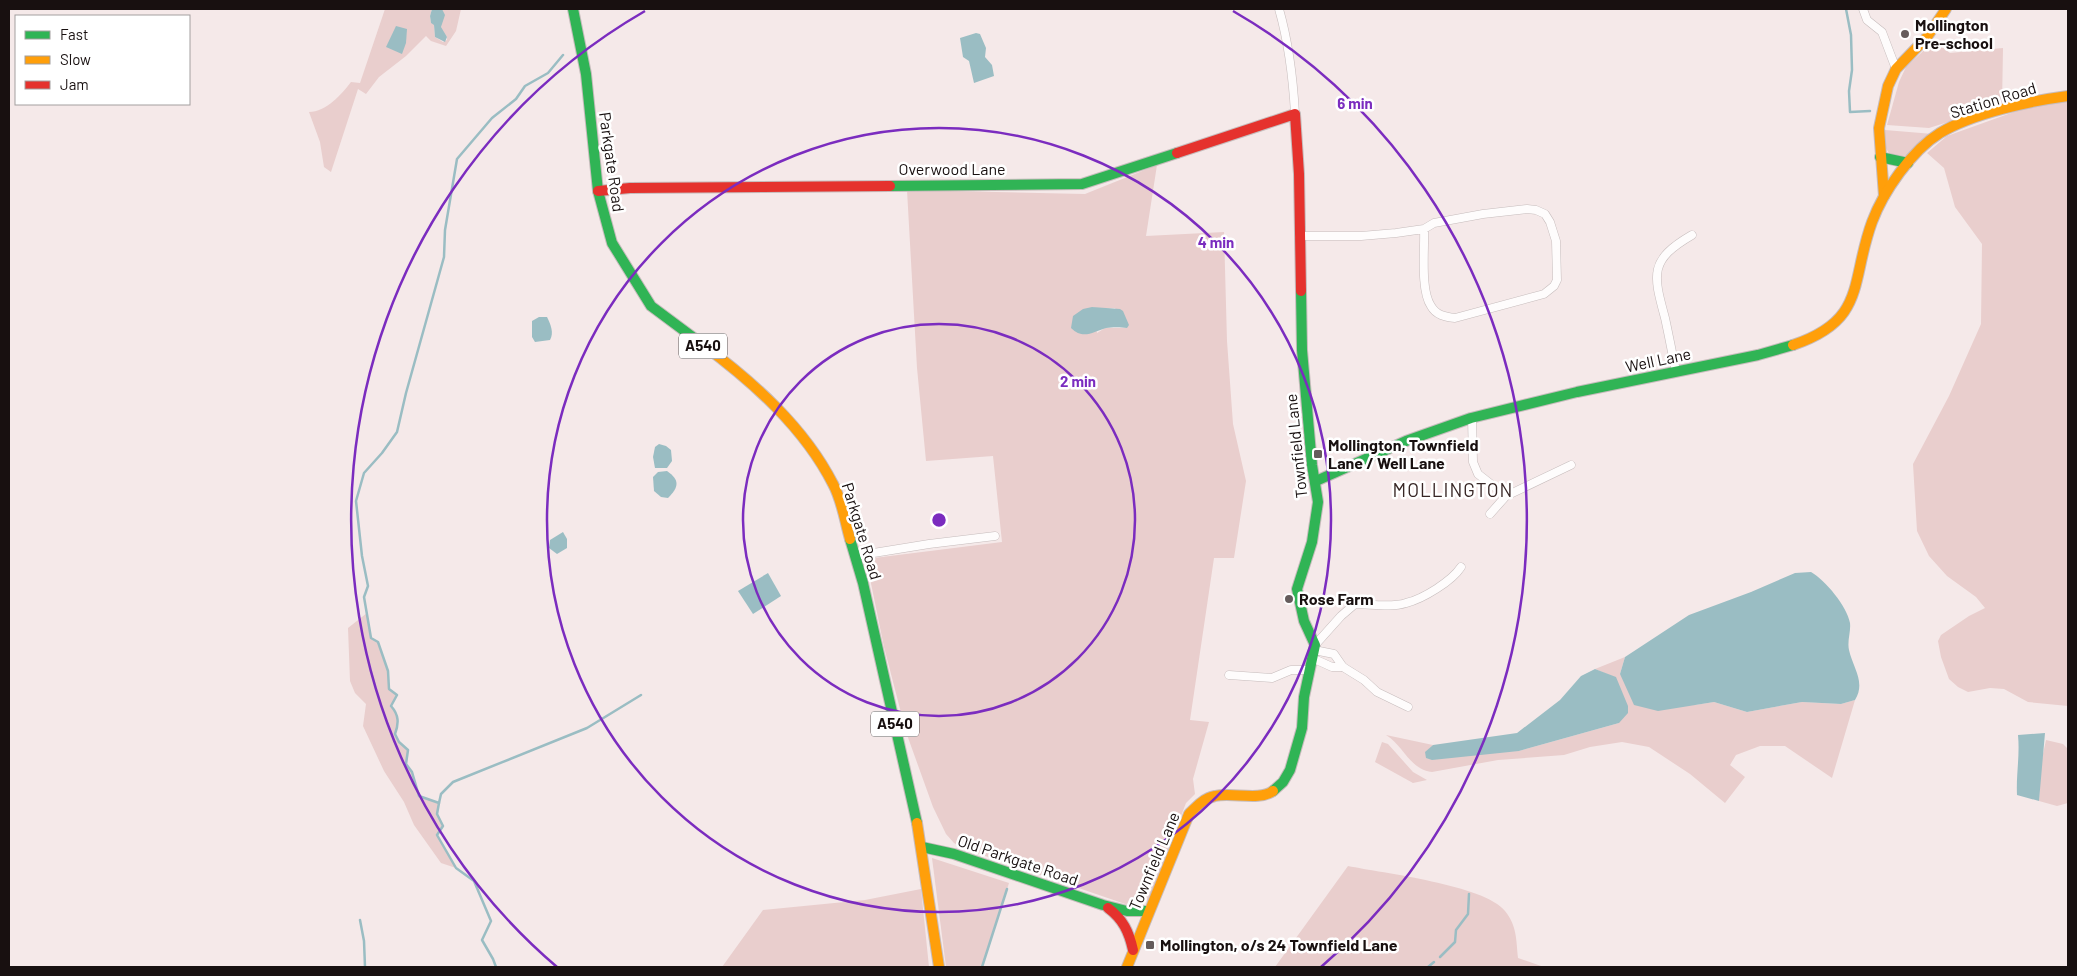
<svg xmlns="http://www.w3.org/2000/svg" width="2077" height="976" font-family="Barlow,sans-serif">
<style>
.green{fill:#e9cecd;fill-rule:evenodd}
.water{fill:#9abdc3}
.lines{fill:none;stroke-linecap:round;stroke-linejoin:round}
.stream{stroke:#9abdc3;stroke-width:2.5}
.street-casing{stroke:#c6bcbc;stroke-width:9}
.fast-casing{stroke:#c6bcbc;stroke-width:12}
.slow-casing{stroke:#c6bcbc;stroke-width:12}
.jam-casing{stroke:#c6bcbc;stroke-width:12}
.street{stroke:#fefcfc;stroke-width:8}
.fast{stroke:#30b455;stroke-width:10}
.slow{stroke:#ff9f0a;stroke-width:10}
.jam{stroke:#e5322d;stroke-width:10}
.ring{fill:none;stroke:#7b2cbf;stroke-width:2.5}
.poi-dot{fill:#655c5c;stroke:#fff;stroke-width:2}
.labels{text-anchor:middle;stroke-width:5;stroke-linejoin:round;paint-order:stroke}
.shield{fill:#fff;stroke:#5d5858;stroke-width:1}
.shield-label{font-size:15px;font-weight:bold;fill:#181010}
.poi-label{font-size:16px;font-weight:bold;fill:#181010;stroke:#fff;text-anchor:start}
.street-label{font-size:16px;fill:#181010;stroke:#fff}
.quarter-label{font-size:19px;letter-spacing:1px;fill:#372625;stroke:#fff}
.centre{fill:#7b2cbf;stroke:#fff;stroke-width:2.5}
.ring-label{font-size:15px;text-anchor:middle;font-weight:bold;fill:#7b2cbf;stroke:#fff;stroke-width:5;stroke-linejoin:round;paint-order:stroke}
</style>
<rect width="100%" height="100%" fill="#f5e9e9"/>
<g class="green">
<path d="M385 9H432L430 16 431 23 434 24 435 37 443 42 447 40V37L441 29 442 9H461L456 31 446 46 431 41 426 36 406 56 379 77 366 94 358 89 331 172 324 167 320 142 309 112C326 112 342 94 351 82L360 83Z"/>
<path d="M1934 41 1950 53 2003 48 2002 105 1929 128 1887 125 1899 82 1906 67Z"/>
<path d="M2068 101V706L2028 702 2004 689 1990 688 1968 692 1958 687 1949 679 1941 657 1938 641 1941 635 1969 616 1985 608 1976 597 1947 576 1929 556 1917 531 1913 464 1949 396 1981 324 1982 244 1955 207 1944 168 1927 153 1947 136 2025 108Z"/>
<path d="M1885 130 1933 134C1924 142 1898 171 1887 150 1884 145 1885 136 1885 130Z"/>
<path d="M1157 165 1146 236 1224 232 1227 341 1233 424 1246 481 1234 558H1214L1190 720 1209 722 1193 779 1195 794 1186 803 1150 897C1145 905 1141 907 1131 906L965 849 954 843 946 834 933 807 906 732 884 647 866 559 1002 542 993 456 926 461 917 368 907 190 1085 194ZM1092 307 1099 309 1115 308 1127 328H1105L1097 333Z"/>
<path d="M367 613 371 638 378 642 388 671 389 689 397 695 391 706C399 715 399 723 395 734L399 742 408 750 406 764 412 772 419 796 439 803 437 814 443 826 437 835 456 868 441 863 414 825 404 802 384 771 363 726 366 704 355 693 350 681 348 628Z"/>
<path d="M1625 657 1620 674 1695 705 1714 702 1747 712 1802 702 1841 704 1855 700 1832 778 1785 746H1760L1736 755 1730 765 1745 777 1725 803 1690 774 1649 747 1622 742 1590 747 1564 755 1498 760 1432 772C1409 769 1404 746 1386 735L1433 745 1425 753 1519 751 1619 723 1616 678 1595 669Z"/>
<path d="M2046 740 2063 744 2068 749V803L2057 806 2039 801 2041 763Z"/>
<path d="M1382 742 1388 744 1413 772 1427 780 1413 783 1375 762Z"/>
<path d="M932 858 1009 883 982 967H946Z"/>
<path d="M1348 866C1382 873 1485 885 1505 911 1517 926 1516 939 1518 958L1544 967H1275Z"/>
<path d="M921 889 929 967H722L763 910 865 900Z"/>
</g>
<g class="water">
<path d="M432 9H442L445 15 441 27 447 37 445 42 435 37 434 25 431 23 430 16Z"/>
<path d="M396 26 407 29 406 43 402 54 386 47Z"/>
<path d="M976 33 980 34 986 48 985 57 992 65 994 76 974 83 969 61 963 57 960 38Z"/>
<path d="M1092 307 1120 309 1123 311 1129 325 1127 328C1121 327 1112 327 1106 328 1093 332 1083 340 1071 328L1073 316 1083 309Z"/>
<path d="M539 317H547C551 325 554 333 550 340L535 342 532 337V321Z"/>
<path d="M659 444 666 446 671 450 672 461 667 468H655L653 457 655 447Z"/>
<path d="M667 471C680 480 679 487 668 498L661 497 654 491 653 477 658 472Z"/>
<path d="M563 532 567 539V548L557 554 549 548 550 540Z"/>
<path d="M1811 572C1825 580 1847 606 1850 623 1851 632 1847 641 1849 650 1853 668 1866 682 1855 700L1841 704 1802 702 1747 712 1714 702 1658 711 1634 705 1620 674 1625 657 1689 615 1751 592 1795 573Z"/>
<path d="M768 573 781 596 753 614 738 591Z"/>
<path d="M1595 669 1616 677 1628 706V713L1619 723 1519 751 1432 760 1426 758 1425 752 1433 745 1517 733 1560 700 1581 676Z"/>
<path d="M2045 733 2039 801 2017 795C2016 775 2020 755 2018 735Z"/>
</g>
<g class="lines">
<g class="stream">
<path d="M1846 9 1851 35 1852 70 1849 91 1850 112 1870 111"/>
<path d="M439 803 441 794 453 782 587 728 641 695"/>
<path d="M360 920 364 941 365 967"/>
<path d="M1440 957 1455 942 1456 930 1468 914 1469 894"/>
<path d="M496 967 493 959 482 940 491 921 474 881 456 868 437 835 443 826 437 814 439 803 419 796 412 772 406 764 408 750 399 742 395 734C399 723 399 715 391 706L397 695 389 689 388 671 378 642 371 638 364 597 368 586 362 556 356 501 364 473 382 453 397 432 406 393 444 257 445 230 457 159 492 118 516 99 525 86 548 73 563 55"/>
<path d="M982 967 1007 889"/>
<path d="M1428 967 1434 962"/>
</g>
<g class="street-casing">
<g id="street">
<path d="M1279 9C1289 44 1293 77 1295 114"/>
<path d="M1863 9 1867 20 1882 32 1896 69"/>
<path d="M1299 236H1361L1396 233 1424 229 1434 223 1483 214 1527 209 1536 210 1545 214 1550 222 1556 241 1557 280 1554 286 1544 294 1455 318C1445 317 1436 315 1431 306 1420 290 1425 248 1424 229"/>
<path d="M1676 371C1672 353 1669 336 1665 318 1653 274 1649 260 1692 235"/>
<path d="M1472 418 1473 462 1478 474 1506 496 1490 514"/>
<path d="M1506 496 1571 465"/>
<path d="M855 556 929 544 995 536"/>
<path d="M1315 645 1341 616 1355 604C1371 604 1391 608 1406 603 1423 599 1452 581 1461 567"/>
<path d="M1314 650 1334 654 1343 667 1364 680 1377 692 1408 707"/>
<path d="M1312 658 1332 667H1343"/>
<path d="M1229 675 1272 678 1291 670H1309"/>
</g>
</g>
<g class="fast-casing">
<g id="fast">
<path d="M573 9 586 74 598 191 612 243 651 306 702 344"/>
<path d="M1880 157 1908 163"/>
<path d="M890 186 1082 184 1177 153"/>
<path d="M1316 481 1406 441 1471 418 1577 392 1758 355 1793 345"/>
<path d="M850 539 863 583 917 823"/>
<path d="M1273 791 1283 782 1290 770 1302 728 1304 697 1315 645 1304 621 1297 589 1312 542 1318 502 1312 465 1302 350 1301 291"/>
<path d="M922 847 954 854 1103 905 1127 911H1149"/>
</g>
</g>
<g class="slow-casing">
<g id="slow">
<path d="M1884 196 1879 128 1888 86 1896 69 1927 37 1946 9"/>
<path d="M702 344C753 382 804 427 833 484 842 500 845 522 850 539"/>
<path d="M1793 345C1867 320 1850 282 1872 222 1883 192 1912 150 1940 133 1973 113 2030 101 2068 96"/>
<path d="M917 823 939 967"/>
<path d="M1127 967 1189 814C1196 807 1204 798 1215 796 1231 792 1260 801 1273 791"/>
</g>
</g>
<g class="jam-casing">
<g id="jam">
<path d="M1177 153 1295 114 1299 174 1301 291"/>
<path d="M598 191 630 188 890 186"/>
<path d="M1108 908C1123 919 1129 932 1133 950"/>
</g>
</g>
<use href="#street" class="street"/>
<use href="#fast" class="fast"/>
<use href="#slow" class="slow"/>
<use href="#jam" class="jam"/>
</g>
<g class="ring">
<circle cx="939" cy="520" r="196"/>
<circle cx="939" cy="520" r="392"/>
<path d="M557 967A588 588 0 0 1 645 11M1233 11A588 588 0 0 1 1321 967"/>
</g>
<g class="poi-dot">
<circle cx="1905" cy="34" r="5"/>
<rect x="1313" y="449" width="10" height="10" rx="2.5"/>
<circle cx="1289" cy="599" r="5"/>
<rect x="1145" y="940" width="10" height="10" rx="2.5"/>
</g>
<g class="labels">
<g class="shield">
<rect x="679" y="333.5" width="48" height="25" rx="4"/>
<rect x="871" y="711.5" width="48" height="25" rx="4"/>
</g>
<g class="shield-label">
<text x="703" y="351">A540</text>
<text x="895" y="729">A540</text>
</g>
<g class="poi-label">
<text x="1915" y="31">Mollington<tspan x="1915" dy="18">Pre-school</tspan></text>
<text x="1328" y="451">Mollington, Townfield<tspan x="1328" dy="18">Lane / Well Lane</tspan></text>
<text x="1299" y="605">Rose Farm</text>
<text x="1160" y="951">Mollington, o/s 24 Townfield Lane</text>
</g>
<g class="street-label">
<text transform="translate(1993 100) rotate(-17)" y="6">Station Road</text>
<text transform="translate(612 162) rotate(82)" y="6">Parkgate Road</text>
<text x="952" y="175">Overwood Lane</text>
<text transform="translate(1658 360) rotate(-12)" y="6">Well Lane</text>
<text transform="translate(1296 446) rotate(-96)" y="6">Townfield Lane</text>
<text transform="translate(862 531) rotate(73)" y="6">Parkgate Road</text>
<text transform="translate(1018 860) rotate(19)" y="6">Old Parkgate Road</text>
<text transform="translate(1154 861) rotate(-67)" y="6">Townfield Lane</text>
</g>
<g class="quarter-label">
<text x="1453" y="497">MOLLINGTON</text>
</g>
</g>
<circle cx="939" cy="520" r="8" class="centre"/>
<g class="ring-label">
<text x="1355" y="109">6 min</text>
<text x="1216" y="248">4 min</text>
<text x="1078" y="387">2 min</text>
</g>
<rect width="2077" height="976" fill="none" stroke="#181010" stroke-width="20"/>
<rect x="15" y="15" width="175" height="90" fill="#ffffff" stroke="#a39f9f"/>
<rect x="25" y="31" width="25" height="8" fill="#30b455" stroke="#a39f9f"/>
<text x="60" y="40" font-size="15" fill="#181010">Fast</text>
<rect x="25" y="56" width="25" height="8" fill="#ff9f0a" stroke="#a39f9f"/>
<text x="60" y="65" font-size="15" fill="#181010">Slow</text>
<rect x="25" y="81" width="25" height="8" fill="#e5322d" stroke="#a39f9f"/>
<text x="60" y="90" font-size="15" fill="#181010">Jam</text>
</svg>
